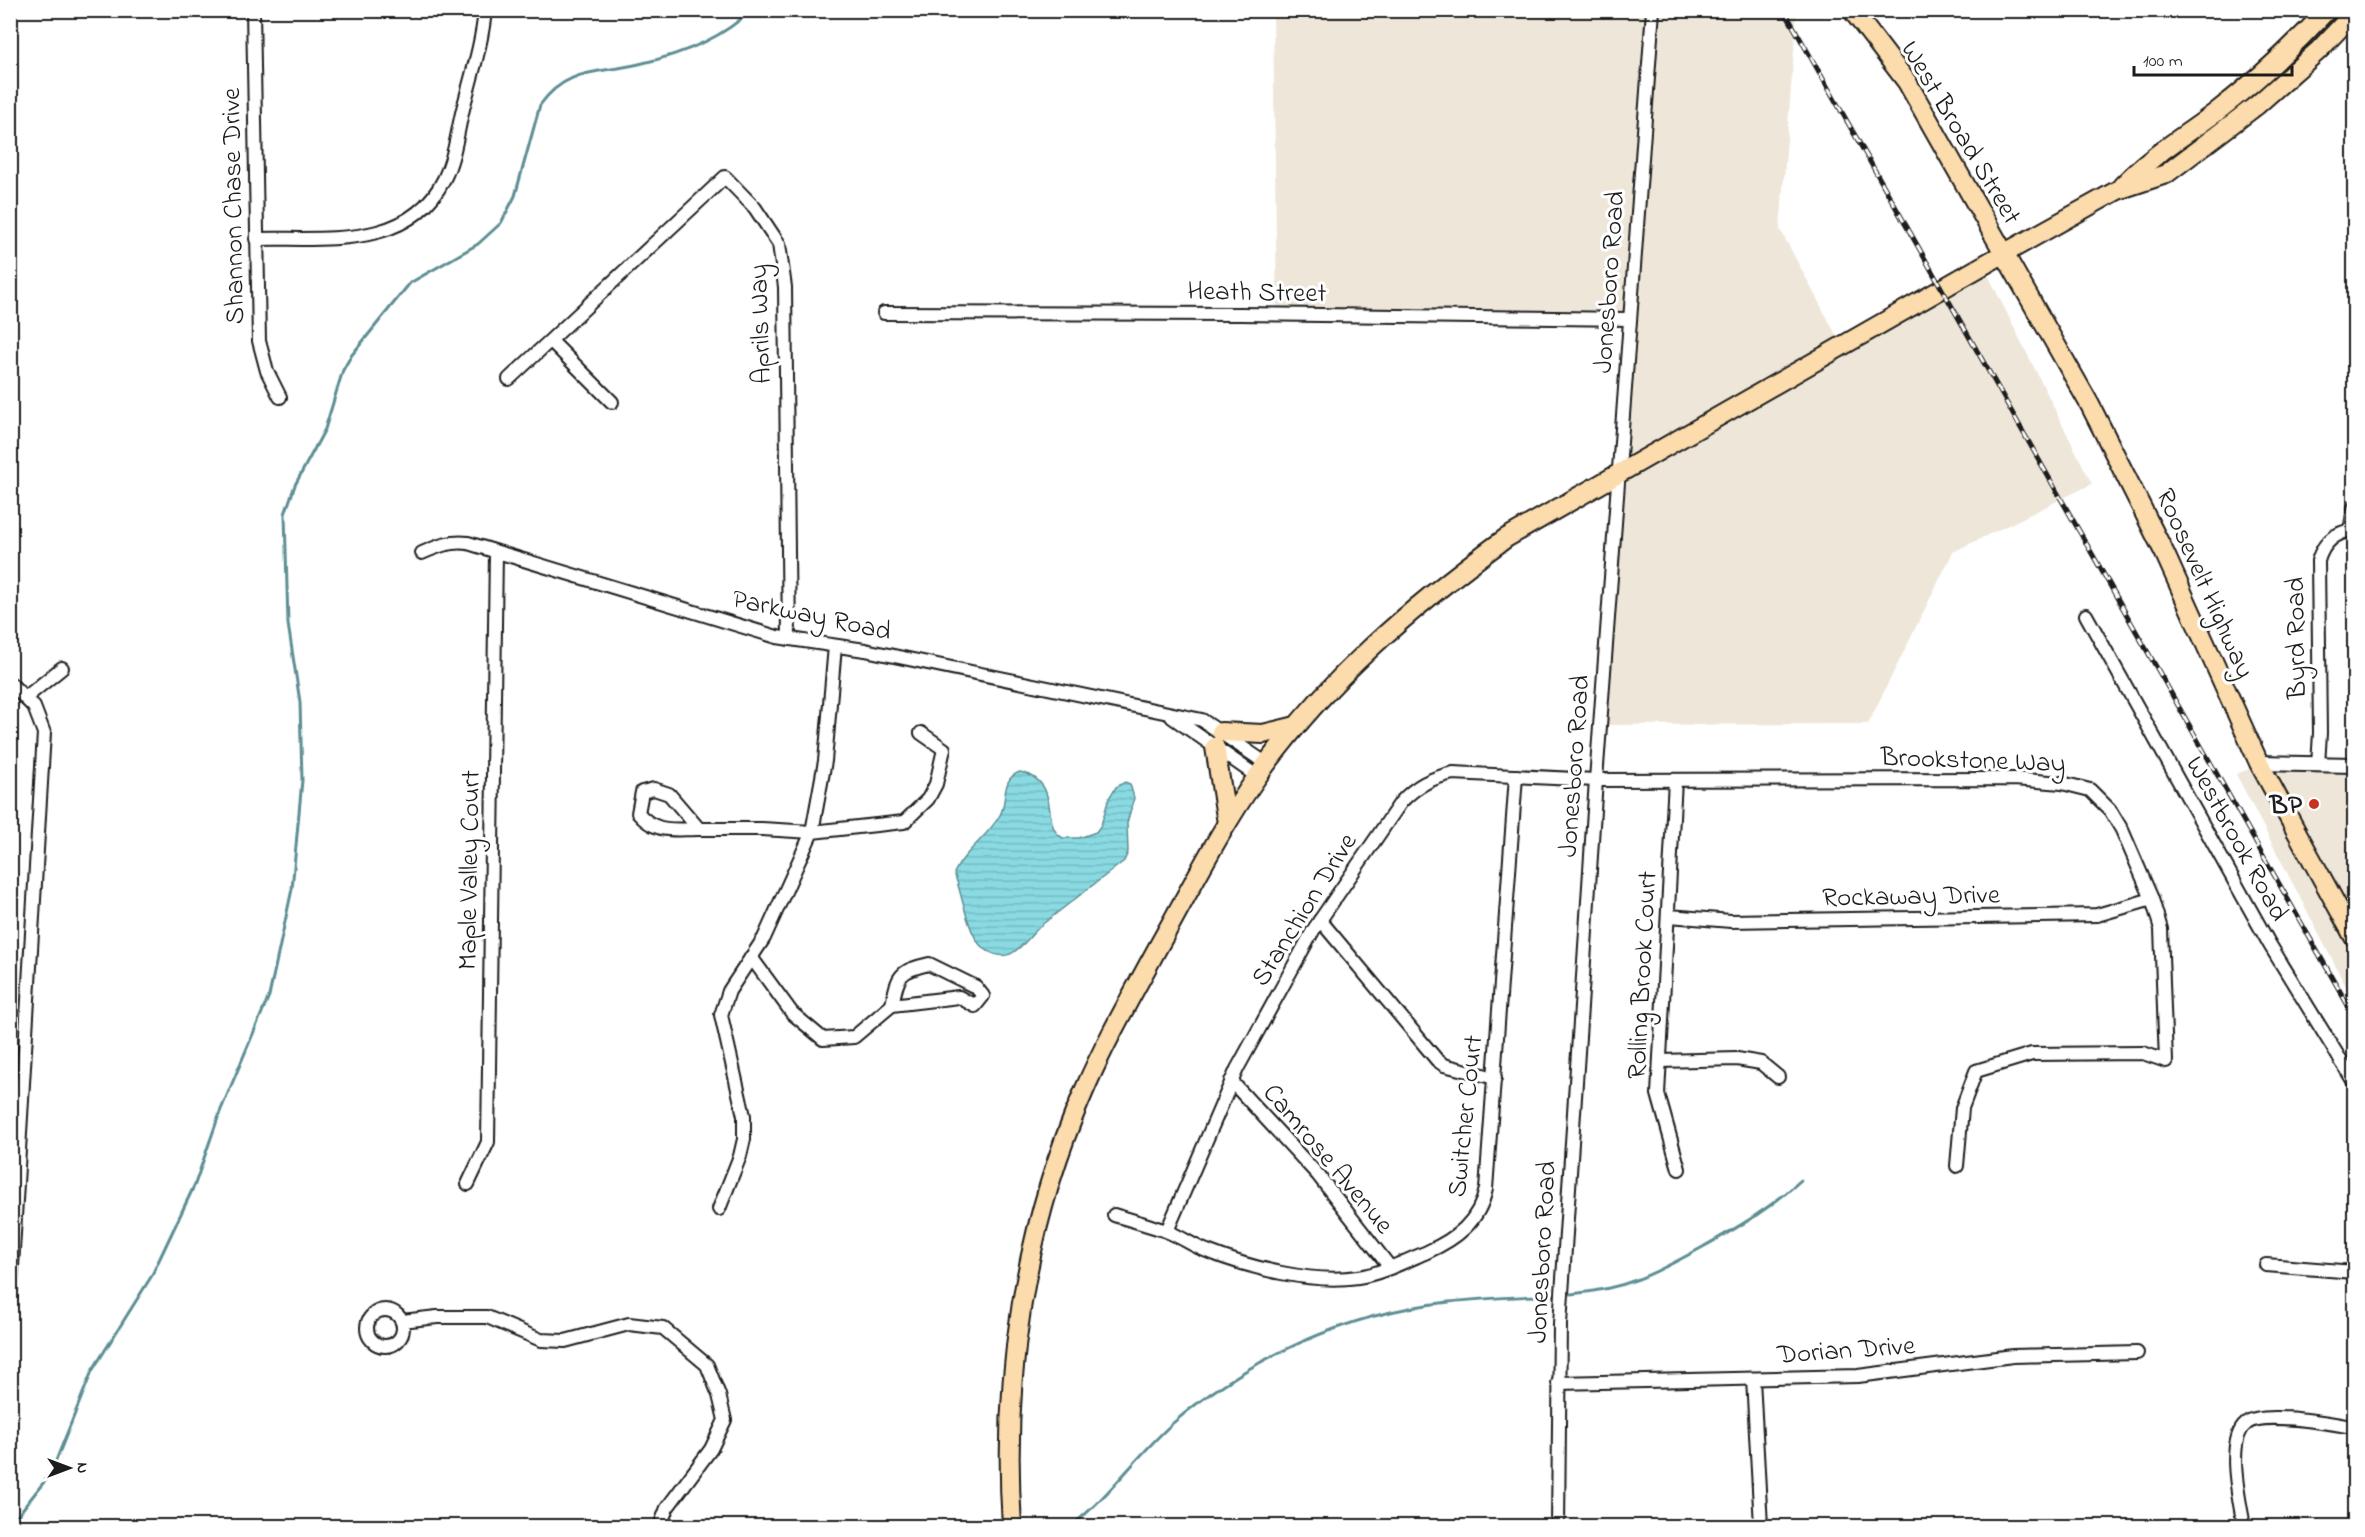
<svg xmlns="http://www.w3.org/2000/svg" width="2365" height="1537" font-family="'Indie Flower',sans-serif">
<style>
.built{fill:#eee7d9}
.water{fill:url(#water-rules);stroke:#5d8e93;stroke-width:1.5}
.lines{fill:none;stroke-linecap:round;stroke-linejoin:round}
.stream{stroke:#5d8e93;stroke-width:3}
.minor-casing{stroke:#1c1c1c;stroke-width:16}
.tertiary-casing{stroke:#1c1c1c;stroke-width:18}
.primary-casing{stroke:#1c1c1c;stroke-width:22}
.minor{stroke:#fff;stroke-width:12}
.tertiary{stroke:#fff;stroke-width:14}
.primary{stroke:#fcdcac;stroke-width:18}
.rail-casing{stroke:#1c1c1c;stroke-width:5}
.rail{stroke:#fff;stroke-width:3;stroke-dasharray:9;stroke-linecap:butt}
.poi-dot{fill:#c8321e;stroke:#fff;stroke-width:2}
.labels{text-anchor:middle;stroke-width:6;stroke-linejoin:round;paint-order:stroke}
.street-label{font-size:27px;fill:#1c1c1c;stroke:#fff}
.poi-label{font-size:27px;font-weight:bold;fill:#1c1c1c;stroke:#fff;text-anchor:end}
</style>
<defs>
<pattern id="water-rules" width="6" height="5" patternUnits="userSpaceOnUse" patternTransform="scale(1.5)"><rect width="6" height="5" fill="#89dae2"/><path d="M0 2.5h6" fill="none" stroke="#76bac1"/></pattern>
</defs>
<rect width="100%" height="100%" fill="#fff"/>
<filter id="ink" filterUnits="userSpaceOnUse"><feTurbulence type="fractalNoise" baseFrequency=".0167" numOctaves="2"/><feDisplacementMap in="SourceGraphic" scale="12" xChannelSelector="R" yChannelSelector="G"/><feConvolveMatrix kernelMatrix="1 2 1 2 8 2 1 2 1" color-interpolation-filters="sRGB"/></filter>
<g filter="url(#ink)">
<g class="built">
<path d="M1273 11H1797L1780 229 1842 346 1985 269 2092 484 1953 552 1868 724 1598 725 1626 327 1277 320Z"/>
<path d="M2265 763H2354V1002L2236 774Z"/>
</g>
<path class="water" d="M1020 772C1064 781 1039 827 1063 838H1079L1096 832 1101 825 1109 798 1116 787 1125 782 1130 784 1134 798 1127 823 1128 852 1124 861C1097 882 1071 902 1044 923 1032 932 1024 948 1010 954 1000 958 989 953 981 946 967 931 962 893 954 873 965 850 987 838 1000 815 1008 802 1000 778 1020 772Z"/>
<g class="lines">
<g class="stream">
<path d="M1571 1294C1626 1289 1654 1274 1701 1248 1737 1228 1770 1209 1801 1180"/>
<path d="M10 1525 51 1473 92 1371 151 1277 195 1184 220 1112 269 996 292 889 302 780 300 702 288 624 285 514 295 485 325 429 343 370 351 356 410 283 478 244 501 223 515 196 540 105C567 67 598 74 639 64 679 55 721 40 751 10"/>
<path d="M1071 1526C1109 1497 1137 1455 1173 1423 1250 1357 1348 1313 1449 1302 1484 1298 1519 1297 1554 1295"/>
</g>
<g class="minor-casing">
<g id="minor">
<path d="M253 10 259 341 267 371 280 397"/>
<path d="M256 239C323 237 409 251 444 179 454 159 457 135 462 113 470 80 482 45 485 10"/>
<path d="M884 313 1240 314 1629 319"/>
<path d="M551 341 612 402"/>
<path d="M509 379 725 177 755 208 779 244 785 287 789 639"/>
<path d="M2350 531 2354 508"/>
<path d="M422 553C438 546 450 541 468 543L777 637 865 650 1202 720 1267 764"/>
<path d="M2086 615 2270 945 2354 1082"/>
<path d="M10 683 34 707 44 733 10 1300"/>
<path d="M25 698 62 668"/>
<path d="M1172 717 1258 777"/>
<path d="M2318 765 2320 733 2318 561C2323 543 2335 532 2354 530"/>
<path d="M1675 780 1658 1094 1679 1169"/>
<path d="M654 789 669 794 699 829C673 829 656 834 638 813L642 792Z"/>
<path d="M699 829H762L812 832 904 822 928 799 936 784 944 749 921 733"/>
<path d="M1669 916 1731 921 2097 915 2152 899"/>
<path d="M1320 920 1437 1060 1444 1065 1495 1078"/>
<path d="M751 957 792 1013 823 1039 854 1037 892 1005"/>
<path d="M929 964 976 987 983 996 975 1006 959 997 892 1005C898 975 899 971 929 964Z"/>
<path d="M1660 1061 1737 1059 1761 1063 1778 1077"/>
<path d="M1231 1081 1318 1175 1389 1266"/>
<path d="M468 1184 488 1142 496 552"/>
<path d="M719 1209 740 1156 744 1139V1116L721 1015 729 991 764 938 812 832 825 761 835 646"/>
<path d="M1114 1215C1131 1220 1149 1225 1166 1231 1180 1236 1193 1246 1207 1251 1250 1268 1312 1284 1358 1277 1380 1274 1406 1261 1427 1252 1456 1239 1479 1222 1486 1189L1516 776"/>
<path d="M1167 1231 1237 1069 1314 929 1401 802C1416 786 1431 778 1453 773L1596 780 2014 779 2062 783 2090 790 2110 810 2122 830 2152 899 2161 929 2166 1061 2143 1053 2032 1054 1976 1071 1962 1108 1957 1166"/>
<path d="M2266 1265 2354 1272"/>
<circle cx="385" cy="1328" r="18"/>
<path d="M402 1321 437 1317H487L541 1340 565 1341 629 1324 663 1328 707 1365 719 1395 725 1420 711 1449 667 1508 660 1526"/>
<path d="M1753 1379 1761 1526"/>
<path d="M1558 1383 1858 1376 2013 1356 2137 1353"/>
<path d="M1558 1526 1560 1324 1596 780 1653 10"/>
<path d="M2244 1526C2240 1503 2225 1441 2246 1424 2262 1410 2332 1424 2354 1427"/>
</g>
</g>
<g class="tertiary-casing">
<path id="tertiary" d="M2259 763 2354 765"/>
</g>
<g class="primary-casing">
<g id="primary">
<path d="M1852 10 1907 82 2090 405 2165 554 2259 763 2354 937"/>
<path d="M2122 186C2149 157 2183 137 2215 113 2255 82 2293 47 2327 10"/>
<path d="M1221 732 1263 734 1296 726"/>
<path d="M1215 747 1227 823"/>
<path d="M1012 1526C1002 1378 1024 1228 1084 1091 1105 1042 1132 995 1158 947 1190 890 1219 831 1257 777 1325 681 1411 607 1506 538L2003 254 2118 190 2166 174 2257 105 2319 50 2354 13"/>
</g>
</g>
<use href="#minor" class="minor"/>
<use href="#tertiary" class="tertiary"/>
<use href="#primary" class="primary"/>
<g class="rail-casing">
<path id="rail" d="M1784 10 2354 1016"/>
</g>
<use href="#rail" class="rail"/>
</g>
</g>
<circle class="poi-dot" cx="2314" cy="804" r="6"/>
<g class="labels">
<g class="street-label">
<text transform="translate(1962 132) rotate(59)" y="9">West Broad Street</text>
<text transform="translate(232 206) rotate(-91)" y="9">Shannon Chase Drive</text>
<text transform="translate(1608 282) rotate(-86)" y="9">Jonesboro Road</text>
<text transform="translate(1257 291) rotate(1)" y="9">Heath Street</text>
<text transform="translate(759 324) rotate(-92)" y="9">Aprils Way</text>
<text transform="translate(2206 583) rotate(66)" y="9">Roosevelt Highway</text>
<text transform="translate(812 614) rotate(12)" y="9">Parkway Road</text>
<text transform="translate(2295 638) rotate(-91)" y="9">Byrd Road</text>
<text transform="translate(1973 759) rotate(2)" y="9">Brookstone Way</text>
<text transform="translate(1573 766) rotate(-86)" y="9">Jonesboro Road</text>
<text transform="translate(2238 838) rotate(61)" y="9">Westbrook Road</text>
<text transform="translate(468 870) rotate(-89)" y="9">Maple Valley Court</text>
<text transform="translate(1911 895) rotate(-1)" y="9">Rockaway Drive</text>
<text transform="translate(1303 909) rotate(-58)" y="9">Stanchion Drive</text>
<text transform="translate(1641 975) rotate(-87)" y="9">Rolling Brook Court</text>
<text transform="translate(1464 1116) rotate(-84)" y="9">Switcher Court</text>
<text transform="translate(1329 1158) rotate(50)" y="9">Camrose Avenue</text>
<text transform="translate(1541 1252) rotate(-87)" y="9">Jonesboro Road</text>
<text transform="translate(1846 1349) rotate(-4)" y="9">Dorian Drive</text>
</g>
<g class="poi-label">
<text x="2302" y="813">BP</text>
</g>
</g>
<rect width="2365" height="1537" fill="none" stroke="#fff" stroke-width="36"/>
<rect x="18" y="18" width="2329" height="1501" fill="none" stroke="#1c1c1c" stroke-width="2" filter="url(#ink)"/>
<g transform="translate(69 1468) rotate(90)" stroke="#ffffff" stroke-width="4.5" paint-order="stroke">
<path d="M0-4.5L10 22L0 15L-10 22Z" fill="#1c1c1c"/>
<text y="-9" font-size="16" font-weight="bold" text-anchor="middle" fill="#1c1c1c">N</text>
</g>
<path d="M2134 66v9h158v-9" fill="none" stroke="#1c1c1c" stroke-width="3"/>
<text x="2143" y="66" font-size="18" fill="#1c1c1c" stroke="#ffffff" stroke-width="4.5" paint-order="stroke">100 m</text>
</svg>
